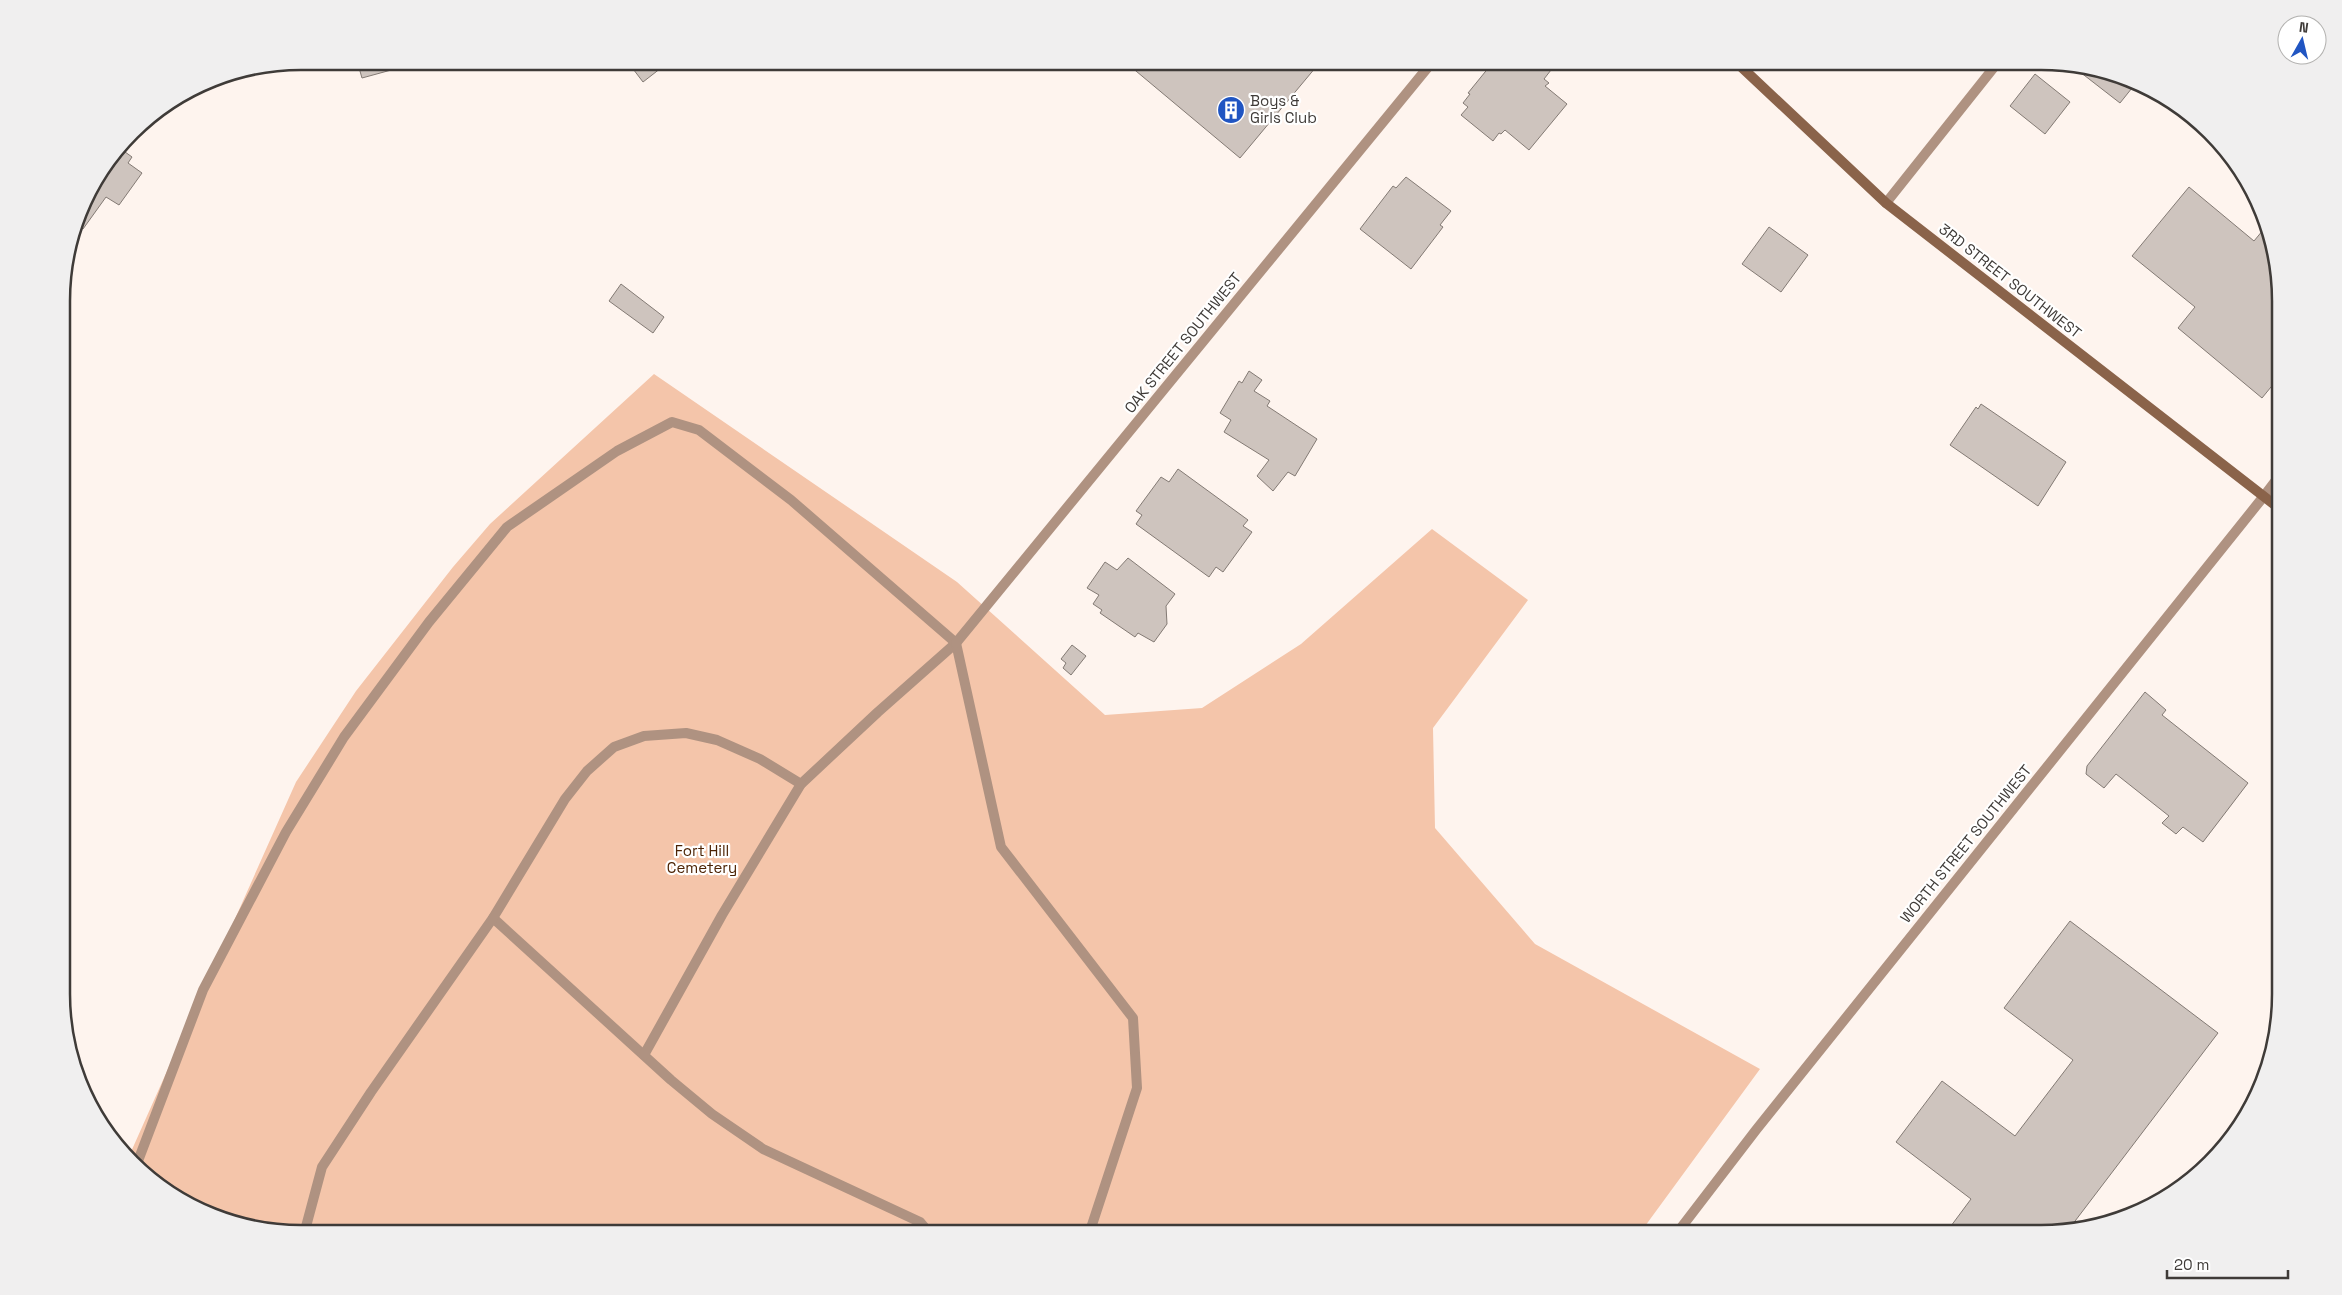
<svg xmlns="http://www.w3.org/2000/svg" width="2342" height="1295" font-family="'Space Grotesk',sans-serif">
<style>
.green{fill:#f4c5aa}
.building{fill:#cec4be;stroke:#837a74}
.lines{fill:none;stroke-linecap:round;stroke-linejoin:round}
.lane{stroke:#af9281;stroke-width:10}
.street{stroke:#af9281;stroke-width:10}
.secondary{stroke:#8a634a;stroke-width:10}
.labels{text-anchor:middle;stroke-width:4.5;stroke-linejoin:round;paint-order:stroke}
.poi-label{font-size:15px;fill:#3f3b38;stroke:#fff;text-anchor:start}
.street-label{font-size:15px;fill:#3f3b38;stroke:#fff}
.park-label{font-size:15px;fill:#4c2304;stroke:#fff}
.rim{fill:none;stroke:#3f3b38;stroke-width:2.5}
</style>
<rect width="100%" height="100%" fill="#fef4ee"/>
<path class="green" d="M654 374 957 582 1105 715 1202 708 1301 644 1432 529 1528 600 1433 728 1435 828 1535 944 1760 1069 1640 1233 301 1234 239 1226 181 1202 130 1154 296 782 356 691 453 567 490 524Z"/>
<g class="building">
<path d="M357 61H424L362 78Z"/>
<path d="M627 61H670L643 82Z"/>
<path d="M1124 61H1321L1240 158Z"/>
<path d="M1494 61H1558L1544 79 1549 83 1545 86 1567 104 1529 150 1505 130 1501 134 1499 133 1493 141 1461 115 1468 107 1463 103 1470 94 1468 93Z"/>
<path d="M2071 65 2103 69 2136 83 2120 103Z"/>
<path d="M2035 74 2070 102 2045 134 2010 106Z"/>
<path d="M121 149 132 157 128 163 142 173 119 205 106 197 83 229 77 224 86 195Z"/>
<path d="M1406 177 1451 211 1440 225 1443 227 1411 269 1360 229 1393 186 1396 188Z"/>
<path d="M2189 187 2254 241 2268 224 2280 285V376L2262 398 2178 328 2195 307 2132 256Z"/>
<path d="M1769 227 1808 255 1781 292 1742 264Z"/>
<path d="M621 284 664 317 653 333 609 301Z"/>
<path d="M1249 371 1262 380 1254 391 1270 401 1267 406 1317 439 1295 476 1288 472 1273 491 1257 476 1269 460 1224 432 1231 420 1220 413 1239 381 1242 383Z"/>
<path d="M1981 404 2066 462 2038 506 1950 445 1976 407 1978 409Z"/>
<path d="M1178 469 1248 520 1243 526 1252 532 1223 572 1216 567 1209 577 1136 524 1142 515 1136 511 1161 477 1169 482Z"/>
<path d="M1128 558 1175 594 1166 606 1167 624 1154 642 1138 633 1135 637 1100 613 1102 610 1093 604 1099 595 1087 588 1105 562 1117 570Z"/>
<path d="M1072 645 1086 656 1071 675 1063 668 1066 663 1061 659Z"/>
<path d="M2145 692 2166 710 2162 715 2248 783 2203 842 2183 827 2176 834 2162 823 2169 816 2116 774 2104 788 2086 774 2087 766Z"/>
<path d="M2070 921 2218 1033 2069 1229 2056 1233H1952L1948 1230 1971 1199 1896 1142 1942 1081 2015 1136 2073 1060 2004 1008Z"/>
</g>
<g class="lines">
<g class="lane">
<path d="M493 918 671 1080 712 1114 763 1149 920 1222 930 1234"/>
<path d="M644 1055 722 915 801 784 878 712 956 643"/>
<path d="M138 1161 203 990 286 832 344 737 429 622 507 527 617 451 672 422 699 430 791 500 956 643 1001 847 1133 1018 1137 1088 1089 1234"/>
<path d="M1677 1233 1756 1130 2264 496"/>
<path d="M304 1234 322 1167 371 1092 493 918 565 799 587 771 614 747 644 736 686 733 717 740 760 759 801 784"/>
</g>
<g class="street">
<path d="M1886 203 1999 61"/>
<path d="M2264 496 2280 475"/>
<path d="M956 643 1433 61"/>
</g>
<path class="secondary" d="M1735 61 1886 203 2280 509"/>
</g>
<defs>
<g id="building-disc" transform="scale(1.4375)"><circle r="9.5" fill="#2055c2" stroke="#fff"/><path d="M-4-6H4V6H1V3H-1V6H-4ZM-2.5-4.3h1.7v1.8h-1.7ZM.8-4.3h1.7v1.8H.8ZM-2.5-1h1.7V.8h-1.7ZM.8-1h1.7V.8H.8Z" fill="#fff"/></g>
</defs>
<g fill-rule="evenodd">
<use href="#building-disc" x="1231" y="110"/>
</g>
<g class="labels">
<g class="poi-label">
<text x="1250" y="106">Boys &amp;<tspan x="1250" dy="17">Girls Club</tspan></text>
</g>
<g class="street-label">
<text transform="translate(2010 281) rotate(38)" y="5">3RD STREET SOUTHWEST</text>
<text transform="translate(1183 343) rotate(-51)" y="5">OAK STREET SOUTHWEST</text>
<text transform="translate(1966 844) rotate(-51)" y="5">WORTH STREET SOUTHWEST</text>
</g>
<g class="park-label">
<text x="702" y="856">Fort Hill<tspan x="702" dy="17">Cemetery</tspan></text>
</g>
</g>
<path d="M0 0H2342V1295H0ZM301 70H2041A231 231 0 0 1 2272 301V994A231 231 0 0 1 2041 1225H301A231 231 0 0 1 70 994V301A231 231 0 0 1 301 70Z" fill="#f0efef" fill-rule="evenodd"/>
<path class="rim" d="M301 70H2041A231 231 0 0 1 2272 301V994A231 231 0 0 1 2041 1225H301A231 231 0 0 1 70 994V301A231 231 0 0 1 301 70Z"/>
<g transform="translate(2302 40) rotate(8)"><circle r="24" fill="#ffffff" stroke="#b2b1af"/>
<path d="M0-4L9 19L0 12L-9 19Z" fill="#2055c2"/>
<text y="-8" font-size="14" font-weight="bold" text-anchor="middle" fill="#3f3b38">N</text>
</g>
<path d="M2167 1270v8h121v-8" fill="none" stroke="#3f3b38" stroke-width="2.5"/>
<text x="2174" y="1270" font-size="15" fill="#3f3b38" stroke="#ffffff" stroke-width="4" paint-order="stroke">20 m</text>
</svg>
